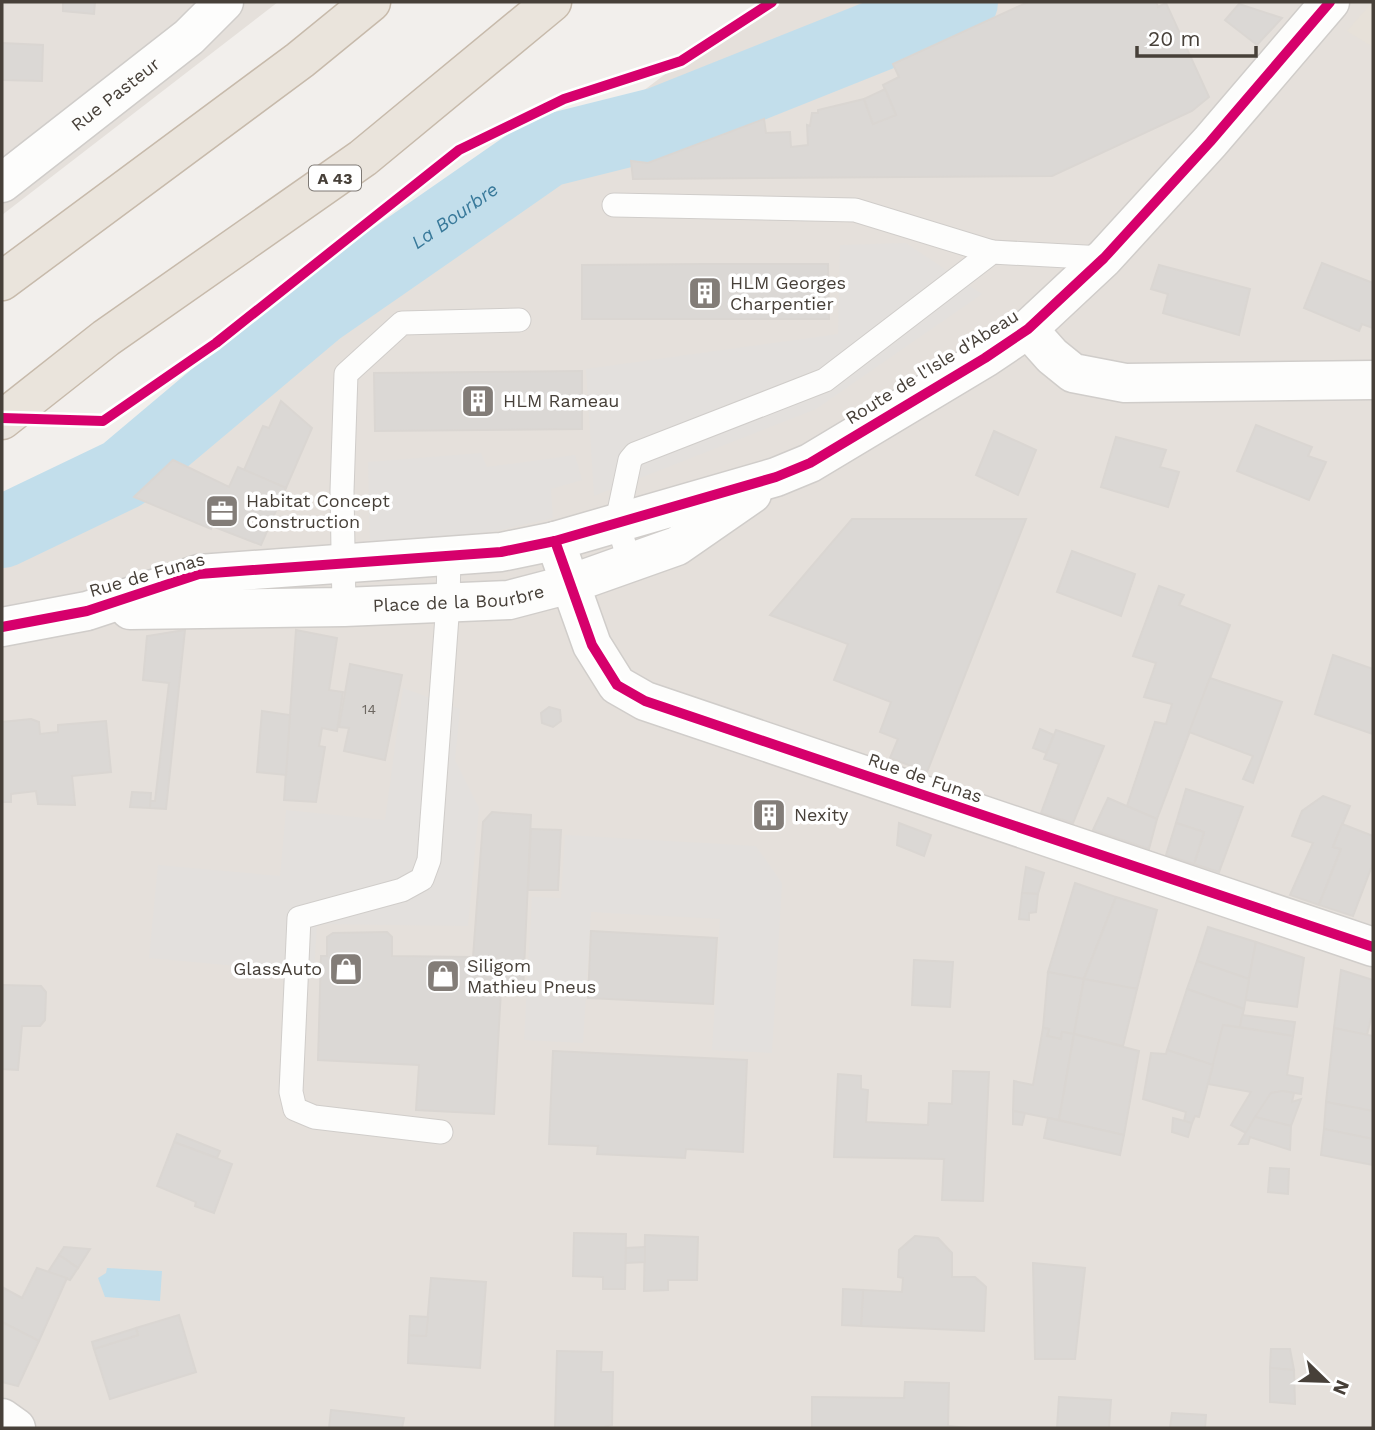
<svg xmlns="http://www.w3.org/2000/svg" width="1375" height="1430" font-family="'Work Sans',sans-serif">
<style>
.residential{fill:#e5e0db}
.education{fill:#e7e1d9}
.parking{fill:#e3e0dd}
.water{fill:#c2deeb}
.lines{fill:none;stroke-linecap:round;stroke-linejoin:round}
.river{stroke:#c2deeb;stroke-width:72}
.building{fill:#dbd8d5;stroke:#dad6d2;stroke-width:2}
.service-casing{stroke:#d0cdca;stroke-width:25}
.minor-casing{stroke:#d0cdca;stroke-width:41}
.tertiary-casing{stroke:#d0cdca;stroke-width:41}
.motorway-casing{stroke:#c7baab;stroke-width:41}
.service{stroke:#fdfdfc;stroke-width:23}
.minor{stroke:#fdfdfc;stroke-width:38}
.tertiary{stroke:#fdfdfc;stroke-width:38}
.motorway{stroke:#eae4dc;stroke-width:38}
.cycleway-casing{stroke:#fff;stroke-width:15}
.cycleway{stroke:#d6006c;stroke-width:10}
.labels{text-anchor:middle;stroke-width:7;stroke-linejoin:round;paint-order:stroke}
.number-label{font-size:14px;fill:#6d6761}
.shield{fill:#fff;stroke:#7e7974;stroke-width:2}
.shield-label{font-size:16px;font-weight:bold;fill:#474039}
.street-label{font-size:18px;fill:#474039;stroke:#fff}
.poi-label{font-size:18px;fill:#474039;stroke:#fff;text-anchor:start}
.water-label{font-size:19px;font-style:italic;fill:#38799a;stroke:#fff}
</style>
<rect width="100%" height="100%" fill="#f2efec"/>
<g class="residential">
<path d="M2 2H278L2 215Z"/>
<path d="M760 2H1373V1428H2V560L330 329Z"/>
</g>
<path class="education" d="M1372 2H1373V47L1347 31Z"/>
<g class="parking">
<path d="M906 243 982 294 816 409 594 496 586 369 838 334 840 245Z"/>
<path d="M481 453 487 467 575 455 582 480 551 489 553 518 496 531 370 546 368 462Z"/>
<path d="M403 688 460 709 455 760 479 808 468 926 317 924 314 973 149 958 158 865 280 876 286 810 385 820Z"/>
<path d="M565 835 756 846 782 883 772 1053 712 1050 720 919 591 912 583 1043 524 1040 532 897 561 898Z"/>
</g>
<path class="water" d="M107 1268 162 1271 160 1301 105 1297 98 1278 106 1273Z"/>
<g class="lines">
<path class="river" id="s1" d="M2 532 123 474 318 310 547 151 659 123 962 2"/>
</g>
<g class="building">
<path d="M63 2H95L94 14 63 11Z"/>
<path d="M1028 2H1156L1158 7 1166 3 1209 97 1192 111 1052 176 633 179 631 161 648 163 764 119 766 133 790 132 791 147 808 145 807 125 810 126 812 113H818V110L864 99 873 124 896 115 883 85 899 77 893 64Z"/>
<path d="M1239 4 1282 18 1257 45 1225 20Z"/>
<path d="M2 43 43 45 42 81 2 80Z"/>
<path d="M885 89 896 115 873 124 864 99Z"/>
<path d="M1322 263 1373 283V328L1362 324 1359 331 1304 308Z"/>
<path d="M705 264H828L829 319H582V265Z"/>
<path d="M1159 265 1250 289 1239 335 1163 313 1168 294 1151 289Z"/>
<path d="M582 371V429L375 431 374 373Z"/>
<path d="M281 401 312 428 286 488 244 470 263 426 269 428Z"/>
<path d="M1256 425 1312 447 1308 456 1326 462 1309 500 1237 471Z"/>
<path d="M994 431 1036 450 1018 495 976 475Z"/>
<path d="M1116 437 1166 450 1160 467 1179 472 1168 507 1101 487Z"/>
<path d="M173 460 229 487 238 467 286 488 261 545 212 526 211 529 134 497Z"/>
<path d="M852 519H1026L927 772 890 758 898 739 880 732 891 702 834 680 848 644 770 615Z"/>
<path d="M1072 551 1135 574 1121 616 1057 592Z"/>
<path d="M1159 586 1184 595 1179 605 1230 625 1157 819 1127 806 1155 722 1166 724 1172 704 1144 697 1156 663 1133 656Z"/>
<path d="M185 630 166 809 150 808V801H155L169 683 143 680 147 636Z"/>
<path d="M296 630 337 638 329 690 343 692 337 731 322 728 319 746 325 747 316 802 284 800Z"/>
<path d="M1333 655 1373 669V734L1315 714Z"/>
<path d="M350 664 402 675 385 760 344 751 349 728 339 727Z"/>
<path d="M1210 678 1282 702 1253 783 1243 779 1253 756 1189 732Z"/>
<path d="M549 707 560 710 561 721 553 727 542 723 541 713Z"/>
<path d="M262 711 290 715 286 775 257 772Z"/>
<path d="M31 719 39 722 40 734 58 732V725L106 721 111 772 72 776 75 805 38 804 36 791 11 794V802H2V722Z"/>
<path d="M1040 729 1054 735 1046 753 1033 748Z"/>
<path d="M1056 730 1104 746 1073 823 1041 813 1059 764 1044 759Z"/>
<path d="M1186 789 1243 807 1219 872 1194 864 1204 832 1176 823Z"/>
<path d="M132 792 151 793 150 808 130 807Z"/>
<path d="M1323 796 1350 806 1333 847 1341 849 1319 905 1290 895 1313 843 1292 836 1302 811Z"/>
<path d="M1108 798 1157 819 1149 849 1093 830Z"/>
<rect x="763" y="804" width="13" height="22"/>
<path d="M492 812 531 815 523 991 501 990 494 1114 416 1110 419 1065 318 1060 321 956H327V937L333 933 387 932 392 937V956L473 957 483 822Z"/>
<path d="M899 823 931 835 924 856 897 845Z"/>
<path d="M1176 823 1204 832 1194 864 1166 855Z"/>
<path d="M1342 824 1373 836V863L1353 916 1319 905 1341 849 1333 847Z"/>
<path d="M531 829 561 830 558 890H528Z"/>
<path d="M1026 867 1044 873 1038 894 1022 893Z"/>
<path d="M1075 883 1116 897 1084 979 1048 972Z"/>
<path d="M1022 893 1038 894 1036 912 1029 913V920L1019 919Z"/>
<path d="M1116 897 1157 910 1137 989 1084 979Z"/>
<path d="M1208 927 1256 942 1249 979 1197 961Z"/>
<path d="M591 931 717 938 713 1004 588 998Z"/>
<path d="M1256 942 1304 958 1297 1007 1245 1000Z"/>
<path d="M914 960 953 962 950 1007 912 1005Z"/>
<path d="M1197 961 1249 979 1244 1009 1187 989Z"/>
<path d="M1341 970 1373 980V1010L1367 1035 1334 1028Z"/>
<path d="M1048 972 1084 979 1074 1034 1062 1032 1061 1039 1047 1036 1049 1029 1043 1028Z"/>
<path d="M1084 979 1137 989 1123 1046 1074 1034Z"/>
<path d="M2 985 41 986 46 992 45 1020 40 1026H22L18 1070 2 1069Z"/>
<path d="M1187 989 1244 1009 1240 1027 1223 1025 1213 1065 1167 1050Z"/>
<path d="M1242 1015 1295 1022 1293 1036 1240 1027Z"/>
<path d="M1223 1025 1293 1036 1287 1075 1303 1078 1301 1094 1283 1091 1271 1093 1246 1133 1231 1125 1251 1092 1208 1084Z"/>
<path d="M1043 1028 1049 1029 1047 1036 1061 1039 1062 1032 1074 1034 1059 1120 1013 1111 1014 1081 1033 1085Z"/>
<path d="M1334 1028 1373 1036V1111L1326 1102Z"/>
<path d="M1074 1034 1139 1051 1124 1135 1059 1120Z"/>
<path d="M1167 1050 1213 1065 1199 1117 1195 1116 1192 1123 1184 1121 1186 1112 1143 1099 1151 1053 1166 1054Z"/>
<path d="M553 1051 747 1060 743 1152 686 1149 685 1158 597 1154 598 1146 549 1144Z"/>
<path d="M953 1071 989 1072 983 1201 942 1200 944 1159 834 1157 838 1074 861 1076V1089L868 1090 866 1122 928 1125 929 1103 952 1104Z"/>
<path d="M1283 1091 1294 1093 1292 1102 1301 1099 1291 1126 1255 1117 1271 1093Z"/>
<path d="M1326 1102 1373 1111V1139L1324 1129Z"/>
<path d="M1013 1111 1025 1113 1022 1125 1013 1124Z"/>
<path d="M1255 1117 1291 1126 1290 1150 1250 1137 1248 1144H1239Z"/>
<path d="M1048 1118 1124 1135 1120 1155 1044 1138Z"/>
<path d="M1173 1118 1192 1123 1188 1137 1172 1132Z"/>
<path d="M1324 1129 1373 1139V1165L1321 1155Z"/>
<path d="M177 1134 220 1151 217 1158 174 1142Z"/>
<path d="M174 1142 232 1164 214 1213 195 1206 196 1202 157 1186Z"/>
<path d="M1270 1168 1289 1169 1288 1194 1268 1192Z"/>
<path d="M574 1233 626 1234 625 1289H603V1277L573 1276Z"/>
<path d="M645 1235 698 1237 697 1280H668V1290L644 1291Z"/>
<path d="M915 1236 938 1238 952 1253V1277H975L986 1287 984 1331 861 1326 863 1290 902 1292 903 1278 898 1277 899 1250Z"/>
<path d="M64 1247 90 1249 78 1268 59 1255Z"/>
<path d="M645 1247V1262L626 1263V1248Z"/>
<path d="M59 1255 78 1268 70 1280 48 1272Z"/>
<path d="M1033 1263 1085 1268 1075 1359H1035Z"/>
<path d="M37 1268 67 1278 39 1341 2 1322V1287L22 1298Z"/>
<path d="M431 1278 486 1282 480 1368 408 1363 409 1335 426 1336Z"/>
<path d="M843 1289 863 1290 861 1326 842 1325Z"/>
<path d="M179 1315 196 1372 110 1399 94 1349 138 1335 136 1328Z"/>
<path d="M410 1316 428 1317 426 1336 409 1335Z"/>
<path d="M2 1322 39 1341 18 1386 2 1382Z"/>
<path d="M136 1328 138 1335 94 1349 92 1342Z"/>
<path d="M1271 1349H1290L1294 1370 1270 1368Z"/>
<path d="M557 1351 602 1352 601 1372H613L612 1425 601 1428H555Z"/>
<path d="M1270 1368 1294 1370 1295 1404 1270 1402Z"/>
<path d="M905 1382 949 1383 948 1426 969 1428H812V1397L904 1398Z"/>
<path d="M1059 1397 1111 1400 1109 1428H1057Z"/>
<path d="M331 1410 404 1418 402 1428H329Z"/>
<path d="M1172 1413 1206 1415 1205 1428H1170Z"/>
</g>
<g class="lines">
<g class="service-casing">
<g id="service">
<path d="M614 205 855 210 992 252"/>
<path d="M630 563 617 521 630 460 635 454 825 380 992 252 1104 258"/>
<path d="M344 607 342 491 346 374 402 323 519 320"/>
<path d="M441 1132 314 1117 295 1109 291 1092 299 918 402 890 422 879 429 860 448 603 449 556"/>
</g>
</g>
<g class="minor-casing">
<g id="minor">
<path id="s2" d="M2 183 189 37 224 2"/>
<path d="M1028 329 1052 356 1073 373 1125 383 1373 380"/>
<path d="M555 541 592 645 617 685 645 701 1373 947"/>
<path d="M2 1418 16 1428"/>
</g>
</g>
<g class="tertiary-casing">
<g id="tertiary">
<path id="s3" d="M130 610 344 607 509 600 570 584 677 546 752 494"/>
<path d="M2 627 87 611 199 574 501 552 555 541 776 477 810 463 985 358 1028 329 1104 258 1210 142 1330 2"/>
</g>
</g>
<g class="motorway-casing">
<g id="motorway">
<path d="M2 281 300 60 371 2"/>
<path d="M2 420 106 338 363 158 552 2"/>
</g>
</g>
<use href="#service" class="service"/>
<use href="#minor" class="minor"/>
<use href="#tertiary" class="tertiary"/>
<use href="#motorway" class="motorway"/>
<g class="cycleway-casing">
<g id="cycleway">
<path d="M2 418 103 421 216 343 459 150 564 99 681 61 772 2"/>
<path d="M555 541 592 645 617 685 645 701 1373 947"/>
<path d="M2 627 87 611 199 574 501 552 555 541 776 477 810 463 985 358 1028 329 1104 258 1210 142 1330 2"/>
</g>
</g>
<use href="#cycleway" class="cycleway"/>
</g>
<defs>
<g id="building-square" transform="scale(1.75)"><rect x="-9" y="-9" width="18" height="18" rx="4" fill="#837d78" stroke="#fff"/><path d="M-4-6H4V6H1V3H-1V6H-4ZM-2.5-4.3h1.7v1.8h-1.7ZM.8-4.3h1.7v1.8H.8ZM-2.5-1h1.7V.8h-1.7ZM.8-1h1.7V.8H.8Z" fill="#fff"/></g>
<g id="office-square" transform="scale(1.75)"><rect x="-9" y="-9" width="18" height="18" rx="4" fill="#837d78" stroke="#fff"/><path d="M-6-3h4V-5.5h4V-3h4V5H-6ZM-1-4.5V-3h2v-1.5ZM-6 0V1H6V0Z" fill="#fff"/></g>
<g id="shop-square" transform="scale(1.75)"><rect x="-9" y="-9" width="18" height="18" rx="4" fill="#837d78" stroke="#fff"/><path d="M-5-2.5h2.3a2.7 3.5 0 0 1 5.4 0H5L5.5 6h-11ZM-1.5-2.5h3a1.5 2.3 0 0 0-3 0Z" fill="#fff"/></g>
</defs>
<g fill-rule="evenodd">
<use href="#building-square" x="705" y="293"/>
<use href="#building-square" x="478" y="401"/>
<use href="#office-square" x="222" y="511"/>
<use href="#building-square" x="769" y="815"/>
<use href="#shop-square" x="346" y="969"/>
<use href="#shop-square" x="443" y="976"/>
</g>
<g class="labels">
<g class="number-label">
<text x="369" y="714">14</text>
</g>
<rect class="shield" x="309" y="165.5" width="52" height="25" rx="5"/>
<g class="shield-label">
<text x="335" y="184">A 43</text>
</g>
<g class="street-label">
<text dy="6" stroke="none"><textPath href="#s2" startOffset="144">Rue Pasteur</textPath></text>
<text transform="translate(932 367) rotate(-32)" y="6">Route de l'Isle d'Abeau</text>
<text transform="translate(147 575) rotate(-16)" y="6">Rue de Funas</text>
<text dy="6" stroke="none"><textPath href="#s3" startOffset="329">Place de la Bourbre</textPath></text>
<text transform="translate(925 778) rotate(19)" y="6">Rue de Funas</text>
</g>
<g class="poi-label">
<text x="730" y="289">HLM Georges<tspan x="730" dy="21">Charpentier</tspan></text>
<text x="503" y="407">HLM Rameau</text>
<text x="246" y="507">Habitat Concept<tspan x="246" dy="21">Construction</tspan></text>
<text x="794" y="821">Nexity</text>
<text x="467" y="972">Siligom<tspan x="467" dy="21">Mathieu Pneus</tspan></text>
<text x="322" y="975" text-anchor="end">GlassAuto</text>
</g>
<g class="water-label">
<text dy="7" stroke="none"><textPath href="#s1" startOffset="555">La Bourbre</textPath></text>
</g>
</g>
<rect width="1375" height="1430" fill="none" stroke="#474039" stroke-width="7"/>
<g transform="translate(1326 1381) rotate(113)" stroke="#ffffff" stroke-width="5" paint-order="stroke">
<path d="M0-5L12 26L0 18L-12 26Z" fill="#474039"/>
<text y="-10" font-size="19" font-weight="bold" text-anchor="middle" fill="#474039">N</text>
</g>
<path d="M1137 46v10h119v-10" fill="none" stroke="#474039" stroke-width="3.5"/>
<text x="1148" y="46" font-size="21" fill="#474039" stroke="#ffffff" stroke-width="5" paint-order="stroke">20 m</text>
</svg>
